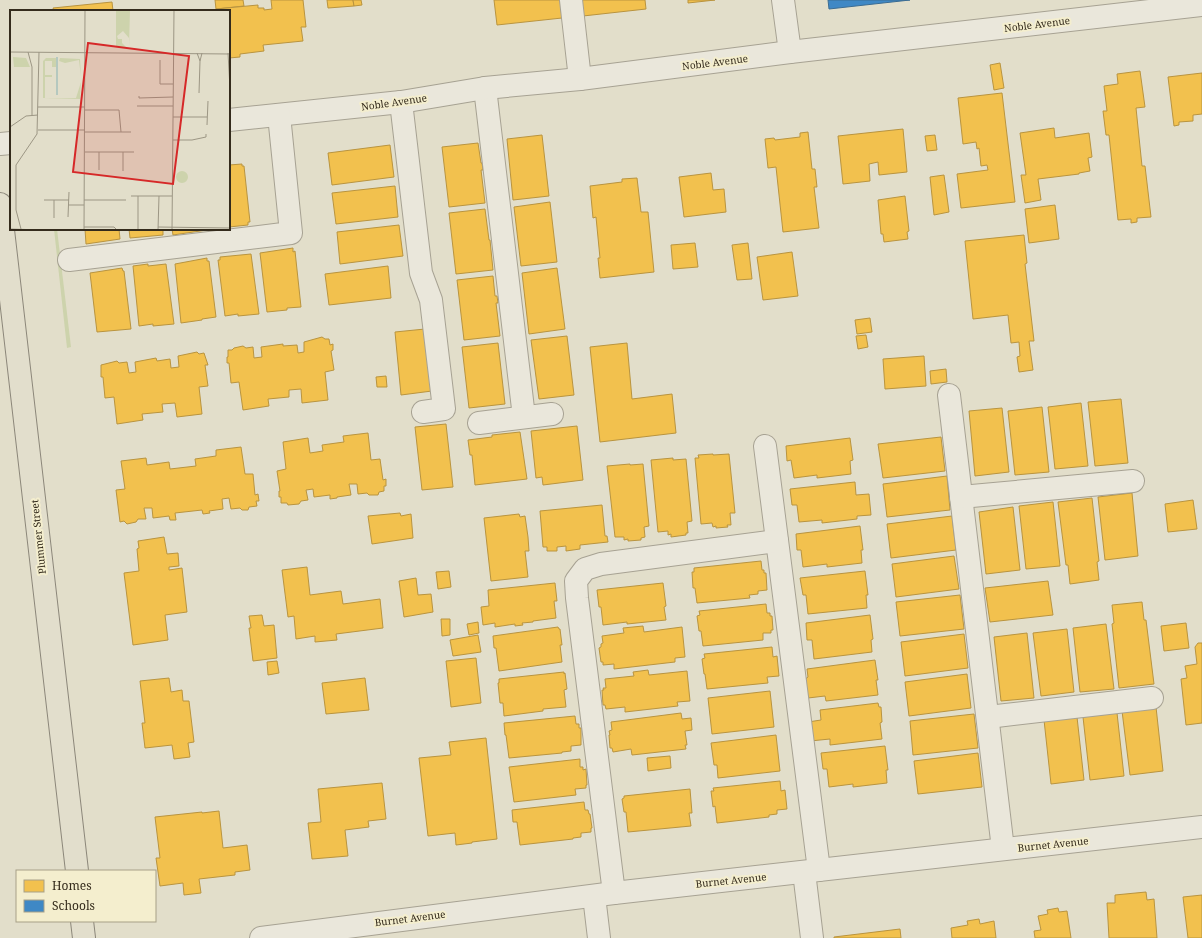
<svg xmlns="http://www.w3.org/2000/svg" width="1202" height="938" font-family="'Noto Serif',serif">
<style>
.green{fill:#cdd3ac}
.homes{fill:#f2c14e;stroke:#b9943f}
.schools{fill:#3f88c5;stroke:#3c6c92}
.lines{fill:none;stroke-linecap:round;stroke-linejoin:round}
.minor-casing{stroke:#a7a293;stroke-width:24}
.major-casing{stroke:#8c877a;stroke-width:24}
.minor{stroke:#eae7db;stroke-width:22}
.major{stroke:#e2decc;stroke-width:22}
.labels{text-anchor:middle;stroke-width:4;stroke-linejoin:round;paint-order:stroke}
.street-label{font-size:10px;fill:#342b1c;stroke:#f4eece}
.inset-river{fill:none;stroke:#b5c8bf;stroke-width:2}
.inset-road{fill:none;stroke:#9c9684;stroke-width:1}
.view{fill:#d62828;fill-opacity:0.15;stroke:#d62828;stroke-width:2}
.inset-edge{fill:none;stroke:#342b1c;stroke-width:2}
</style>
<rect width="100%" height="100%" fill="#e2deca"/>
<path class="green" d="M54 229H57L71 347 67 348Z"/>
<g class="homes">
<path d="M215 0H243L244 6 216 9Z"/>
<path d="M271 0H303L306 27H301L303 41 263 45 264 51 240 54V57L229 58V11H216V9L258 5V8H264V10L272 9Z"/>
<path d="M327 0H353L354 6 328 8Z"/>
<path d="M353 0H361L362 5 354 6Z"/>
<path d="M494 0H560L562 18 497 25Z"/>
<path d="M581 0H645L646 9 583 16Z"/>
<path d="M688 0H715L688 3Z"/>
<path d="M112 2 113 11H54L53 8Z"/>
<path d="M1000 63 1004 88 994 90 990 65Z"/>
<path d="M1140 71 1145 107 1136 108 1142 166H1145L1151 217 1137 218V222L1131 223V219L1118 220 1109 135H1106L1103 111H1107L1104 86 1118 84 1117 74Z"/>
<path d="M1202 73V114L1193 115V121L1179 122V125L1174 126 1168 77Z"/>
<path d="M1002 93 1015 202 961 208 957 174 988 170 987 165 981 166 979 148 977 149 976 142 963 144 958 98Z"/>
<path d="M1054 128 1055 138 1089 133 1092 157 1088 158 1090 171 1079 173V174L1038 179 1041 200 1025 203 1021 175H1026L1020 133Z"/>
<path d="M903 129 907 172 879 175 878 162 869 164 870 181 843 184 838 136Z"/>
<path d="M808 132 812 169H815L817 187H814L819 228 783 232 776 167 768 168 765 139 774 138 775 140 800 137V133Z"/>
<path d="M542 135 549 196 513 200 507 139Z"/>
<path d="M935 135 937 150 927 151 925 136Z"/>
<path d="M478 143 481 163H482L483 170H481L485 203 449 207 442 147Z"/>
<path d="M390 145 394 177 332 185 328 153Z"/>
<path d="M242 164V166H244L250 222H248V225L229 227V165Z"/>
<path d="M711 173 713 190 724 189 726 212 684 217 679 177Z"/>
<path d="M944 175 949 212 934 215 930 177Z"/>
<path d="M637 178 641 212H648L654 272 600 278 598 258H600L596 217 593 218 590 186 622 182V179Z"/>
<path d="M395 186 398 217 336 224 332 193Z"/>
<path d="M905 196 909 231 907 232 908 239 884 242 883 234H881L878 200Z"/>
<path d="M550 202 557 262 521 266 514 207Z"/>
<path d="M1055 205 1059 239 1029 243 1025 209Z"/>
<path d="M485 209 489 240H490L493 270 456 274 449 213Z"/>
<path d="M399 225 403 256 340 264 337 232Z"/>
<path d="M85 229H119L120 239 86 244Z"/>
<path d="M129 229H163V235L130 238Z"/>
<path d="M172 229H207V230L173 235Z"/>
<path d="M1024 235 1027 263 1025 264 1034 341H1029L1033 370 1019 372 1017 357 1020 356 1019 342 1011 343 1008 315 973 319 965 241Z"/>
<path d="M695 243 698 267 673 269 671 245Z"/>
<path d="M748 243 752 279 737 280 732 245Z"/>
<path d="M293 248V252L295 251 301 307 287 308V310L267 312 260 253Z"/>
<path d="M792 252 798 296 763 300 757 257Z"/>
<path d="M251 254 259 314 238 316V314L225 316 218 260H220V257Z"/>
<path d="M207 258V261H209L216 317 202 319V320L181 323 175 264Z"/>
<path d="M148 264V266L166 264 174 324 153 326V324L139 326 133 266Z"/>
<path d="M388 266 391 298 329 305 325 274Z"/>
<path d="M122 268 123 271H124L131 329 97 332 90 273Z"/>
<path d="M557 268 565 329 529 334 522 273Z"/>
<path d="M493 276 495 296H497L498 303H496L500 336 464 340 457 280Z"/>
<path d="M870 318 872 332 857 334 855 320Z"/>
<path d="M425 329 432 391 401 395 395 332Z"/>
<path d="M866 335 868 347 858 349 856 336Z"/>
<path d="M567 336 574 395 539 399 531 340Z"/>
<path d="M322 337 325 339H329L330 345 333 344V350L331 351 334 370 325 372 328 400 302 403 301 389 289 390V397L268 399 269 406 243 410 239 382 231 383 229 363H227V357H228V350H232L234 348 243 346 246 348 253 347 254 358 262 357 261 347 283 344V346L297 345 298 353 304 352V342Z"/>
<path d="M498 343 505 404 469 408 462 347Z"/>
<path d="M627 343 632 399 672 394 676 433 600 442 590 347Z"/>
<path d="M197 352 199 354 204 353 208 365H205L208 386 199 387 202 414 177 417 175 403 162 404 163 412 142 414 143 420 117 424 114 397 105 398 103 377H101V365L117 361 119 363 127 362 129 373 136 372 135 362 156 358 157 361 170 359 171 368 179 367 178 356Z"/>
<path d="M924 356 926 386 885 389 883 359Z"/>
<path d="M946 369 947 382 931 384 930 371Z"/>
<path d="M386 376 387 387H377L376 377Z"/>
<path d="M1121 399 1128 463 1095 466 1088 402Z"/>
<path d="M1081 403 1088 466 1055 469 1048 407Z"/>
<path d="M1042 407 1049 472 1015 475 1008 411Z"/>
<path d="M1002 408 1009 472 975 476 969 411Z"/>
<path d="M446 424 453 487 422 490 415 427Z"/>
<path d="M577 426 583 480 543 485 542 477 536 478 531 431Z"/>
<path d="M520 432 527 479 475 485 472 455H470L468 440 492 437V435Z"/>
<path d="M368 433 371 460 380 459 383 480 386 479V486H384V491L379 492 378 495H369L367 493 358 494 357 484H349L351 495 337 497V498L330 499V495L314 497 313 489 306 490 308 500 301 501 299 504 288 505 287 503H281V497H279V491H280L277 471 286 469 283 442 308 438 310 453 323 451 322 445 344 442 343 436Z"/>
<path d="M941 437 945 471 883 478 878 444Z"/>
<path d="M850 438 853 460 850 461 851 474 817 478V475L794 478 791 460 787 461 786 446Z"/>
<path d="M241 447 245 474H253L255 495 258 494 259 501H256L257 506 249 507 248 510H242L240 508 231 509 229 498 222 499 223 509 209 511 210 513 203 514 202 510 175 513 176 520H170L169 516 153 518 152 508H144L146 519H138L136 522 127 524 124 521 120 522 116 490 125 489 121 461 146 458 147 465 169 462 170 469 196 466 195 459 216 456V450Z"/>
<path d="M713 454V455L729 454 735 513H730L731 525H727L728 527 716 528V526L713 527 712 523 701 524 695 458H699L698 455Z"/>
<path d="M673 458V460L686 459 692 521 687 522 688 533H686V535L671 537V534L668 535V531L658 532 651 460Z"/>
<path d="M630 464V465L643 464 649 526 644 527 645 537 641 538V540L628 541V539L624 540V537H615L607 466Z"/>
<path d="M947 476 950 510 887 517 883 484Z"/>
<path d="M855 482 856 495 869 494 871 515 857 516V519L822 523V520L799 522 797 505H792L790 489Z"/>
<path d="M1132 493 1138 556 1105 560 1098 497Z"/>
<path d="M1092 498 1099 561 1097 562 1099 580 1070 584 1068 565H1066L1058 502Z"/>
<path d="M1193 500 1197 529 1168 532 1165 504Z"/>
<path d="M1053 502 1060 566 1026 569 1019 506Z"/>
<path d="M602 505 605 536H607L608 542 580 545V549L566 551V546L557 547V551H547V547H543L540 511Z"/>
<path d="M1013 507 1020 570 986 574 979 512Z"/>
<path d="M400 513 401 516 411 514 413 538 372 544 368 516Z"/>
<path d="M519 514 520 517 525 516 528 537 529 551H525L528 577 491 581 484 518Z"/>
<path d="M952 516 956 550 891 558 887 524Z"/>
<path d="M860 526 863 550H861L862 563 827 567V564L803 567 801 550H797L796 534Z"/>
<path d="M164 537 167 554 178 553 179 566 169 567V570L182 568 187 612 165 615 168 640 133 645 124 573 139 571 137 549 139 548 138 541Z"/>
<path d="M954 556 959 589 896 597 892 564Z"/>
<path d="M761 561 762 570H764V573H766L767 590 758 591V594L749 595 750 598 697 603 695 588H693L692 572H694V568Z"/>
<path d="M307 567 310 595 341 591 343 604 380 599 383 628 336 634 337 640 315 642V636L296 639 294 616 288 617 282 570Z"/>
<path d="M449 571 451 587 438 589 436 572Z"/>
<path d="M865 571 868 595H866L867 608 808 614 806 595H803L800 578Z"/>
<path d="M416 578 418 595 431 594 433 612 404 617 399 581Z"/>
<path d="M1048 581 1053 615 990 622 985 588Z"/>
<path d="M555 583 557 601H554L556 618 533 621V622L522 623 523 625 515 626V624L495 627V623L483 625 481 607 489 606 488 590Z"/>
<path d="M663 583 666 606 664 607 666 620 627 624V622L603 625 601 607H599L597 590Z"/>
<path d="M960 595 964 629 900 636 896 602Z"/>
<path d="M1142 602 1144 620H1146L1154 684 1119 688 1112 624 1114 623 1112 605Z"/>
<path d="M766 604 767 613H770V616H772L773 630H771V633H763V640L703 646 701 631H699L697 616 700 615 699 611Z"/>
<path d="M262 615 264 626 274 625 277 658 253 661 249 628H251L249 616Z"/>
<path d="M870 615 873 639 871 640 872 652 814 659 812 640H807L806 623Z"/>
<path d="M441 619H450V635L442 636Z"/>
<path d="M478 622 479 633 469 635 467 624Z"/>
<path d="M1186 623 1189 648 1164 651 1161 626Z"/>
<path d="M1106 624 1114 689 1080 692 1073 628Z"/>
<path d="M643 626 644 632 682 627 685 657 675 658V662L614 669V664L603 665V662H601L599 648 601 647V644L603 643 602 636 624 633 623 628Z"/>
<path d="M558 627 559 629H560L562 645H560L562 662 499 671 496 648H494L493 636Z"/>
<path d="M1067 629 1074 692 1041 696 1033 633Z"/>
<path d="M1027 633 1034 698 1001 701 994 637Z"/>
<path d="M964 634 968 668 905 676 901 642Z"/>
<path d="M478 635 481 652 453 656 450 640Z"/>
<path d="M1198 643H1202V723L1186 725 1181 679 1187 678 1185 666 1197 664 1195 647Z"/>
<path d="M772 647 773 657 777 656 779 676 767 677 768 683 707 689 705 674H704L702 659 705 658 704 654Z"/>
<path d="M476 658 481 703 451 707 446 661Z"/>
<path d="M875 660 878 680H876L878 695 826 701 825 696 808 698 804 680 808 677 807 669Z"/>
<path d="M277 661 279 673 268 675 267 662Z"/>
<path d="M648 670 649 675 687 671 690 701 677 702 678 706 625 712V707L606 709 605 705H603L602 690H604L603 688H606L605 679 634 676 633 672Z"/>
<path d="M564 672V674L565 673 567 689 564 690 566 707 543 709V711L504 716 503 703H500L498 683H499V679Z"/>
<path d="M967 674 971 708 909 716 905 682Z"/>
<path d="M169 678 171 692 182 690 183 701H189L194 742 188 743 190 757 174 759 172 745 145 748 142 723H145L140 681Z"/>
<path d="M365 678 369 710 326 714 322 683Z"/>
<path d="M770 691 774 727 712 734 708 698Z"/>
<path d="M878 703 879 707H881L882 722 880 723 882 739 830 745V739L810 741 808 722 821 720 820 710Z"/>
<path d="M1156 707 1163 771 1130 775 1122 711Z"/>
<path d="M681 713 682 719 691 718 692 730 685 731 687 745H685L686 749 632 755 631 749 613 752 612 748H610L609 735H610L609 731 612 730 611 722Z"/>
<path d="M1117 713 1124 776 1090 780 1083 717Z"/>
<path d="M974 714 978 748 913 755 910 721Z"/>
<path d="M575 716 576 724H579V728H581V745L571 746V751L562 752V753L509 758 506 735H505L504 723Z"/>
<path d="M1077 717 1084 780 1051 784 1044 720Z"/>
<path d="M776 735 780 771 718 778 717 765H714L711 743Z"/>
<path d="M486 738 497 839 472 842V843L456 845 455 833 428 836 419 758 451 755 449 742Z"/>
<path d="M885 746 888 770H886L887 783 853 787V784L829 787 827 769H823L821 753Z"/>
<path d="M978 753 982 787 918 794 914 761Z"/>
<path d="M670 756 671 768 648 771 647 758Z"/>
<path d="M580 759V767H583V770L586 769 587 785H586V788L575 789 576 795 514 802 509 767Z"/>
<path d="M780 781 781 791 785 790 787 809 777 810V814L769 815V817L717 823 715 806 713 807 711 791H714L713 788Z"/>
<path d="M382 783 386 819 368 821 369 827 345 830 348 856 312 859 308 823 321 822 318 789Z"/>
<path d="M690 789 692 813H689L691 826 628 832 626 812H624L622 799 624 798V796Z"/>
<path d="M584 802 585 810H588L589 814H590L592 828H591V832L581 833V837L573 838V839L520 845 517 822H513L512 810Z"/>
<path d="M219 811 223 848 247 845 250 870 235 872V875L199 879 201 893 184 895 183 883 160 886 156 858H160L155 817 202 812V813Z"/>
<path d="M1146 892 1147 900 1154 899 1157 938H1109L1107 903H1115V895Z"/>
<path d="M1202 895V938H1188L1183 897Z"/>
<path d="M1058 908 1059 912 1067 911 1071 938H1035L1034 931 1041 930 1038 916 1048 914 1047 910Z"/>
<path d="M979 919 980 924 994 921 996 938H952L951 928 968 925 967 921Z"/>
<path d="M900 929 901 938H834V937Z"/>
</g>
<path class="schools" d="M828 0H910L829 9Z"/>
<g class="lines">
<g class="minor-casing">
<g id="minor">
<path d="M571 0 580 79"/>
<path d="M783 0 790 52"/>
<path d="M485 88 524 417"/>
<path d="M401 102 421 273 431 300 444 409 423 412"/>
<path d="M229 120 401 102 485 88 580 79 790 52 1202 5"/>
<path d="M0 144 11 143"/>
<path d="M69 260 291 233 279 115"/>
<path d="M949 395 1003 849"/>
<path d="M479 423 552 414"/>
<path d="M765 446 819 870"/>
<path d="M961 497 1133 481"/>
<path d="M988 717 1152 698"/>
<path d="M804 872 812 938"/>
<path d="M614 893 577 598 576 581 585 569 601 564 777 541"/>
<path d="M594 896 599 938"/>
<path d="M261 938 614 893 1202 827"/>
</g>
</g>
<g class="major-casing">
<g id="major">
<path d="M0 204 77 871"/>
<path d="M82 921 84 938"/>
</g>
</g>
<use href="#minor" class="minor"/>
<use href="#major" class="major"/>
</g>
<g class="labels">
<g class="street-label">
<text transform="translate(1037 24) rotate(-7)" y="4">Noble Avenue</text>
<text transform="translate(715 62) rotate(-7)" y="4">Noble Avenue</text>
<text transform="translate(394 102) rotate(-8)" y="4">Noble Avenue</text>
<text transform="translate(38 537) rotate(-96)" y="4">Plummer Street</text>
<text transform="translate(1053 844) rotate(-6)" y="4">Burnet Avenue</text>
<text transform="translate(731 880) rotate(-6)" y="4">Burnet Avenue</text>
<text transform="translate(410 918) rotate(-7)" y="4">Burnet Avenue</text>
</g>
</g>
<g transform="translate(10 10)">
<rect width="220" height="220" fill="#e2deca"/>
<path d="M106 0H120L119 37V28L113 21 107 26 108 29H112V33L116 37H106ZM3 47 16 48 20 57H4ZM36 48H47V57H42V51H35V65H42V67H35V88H66L71 72 70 89 33 88V51ZM50 48 70 49 71 67 69 50 55 53 49 51ZM166 167a6 6 0 1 1 12 0a6 6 0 1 1-12 0Z" fill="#cdd3ac"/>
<path class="inset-river" d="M47 85V47"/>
<path class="inset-road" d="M0 42 220 44M18 42 22 57V105M187 43 190 51 192 43M218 43 220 78M150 50V74H163M189 83 190 51M129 86V88L163 87M127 96H163M28 97H75M75 100H109L111 122M163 107H197M197 115 198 91M0 117 16 106 28 105M28 120H75M75 122H121M163 130H182L196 127V124M75 142H124M89 160V142M113 161V142M121 186H162M128 186V220M34 190H59M74 190H116M59 195H74M58 207 59 182M44 208V190M74 217H104L107 220M148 217 220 218M0 219 32 220M11 219 6 200V155L27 124 29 42M74 220 75 0M148 220 149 186M162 220 164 0"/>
<path class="view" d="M78 33 179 46 163 174 63 162Z"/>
<rect width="220" height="220" class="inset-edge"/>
</g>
<rect x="16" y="870" width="140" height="52" fill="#f4eece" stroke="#a7a087"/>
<rect x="24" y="880" width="20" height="12" fill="#f2c14e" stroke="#a7a087"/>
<text x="52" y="890" font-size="12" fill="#342b1c">Homes</text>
<rect x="24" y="900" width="20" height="12" fill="#3f88c5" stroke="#a7a087"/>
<text x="52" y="910" font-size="12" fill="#342b1c">Schools</text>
</svg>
